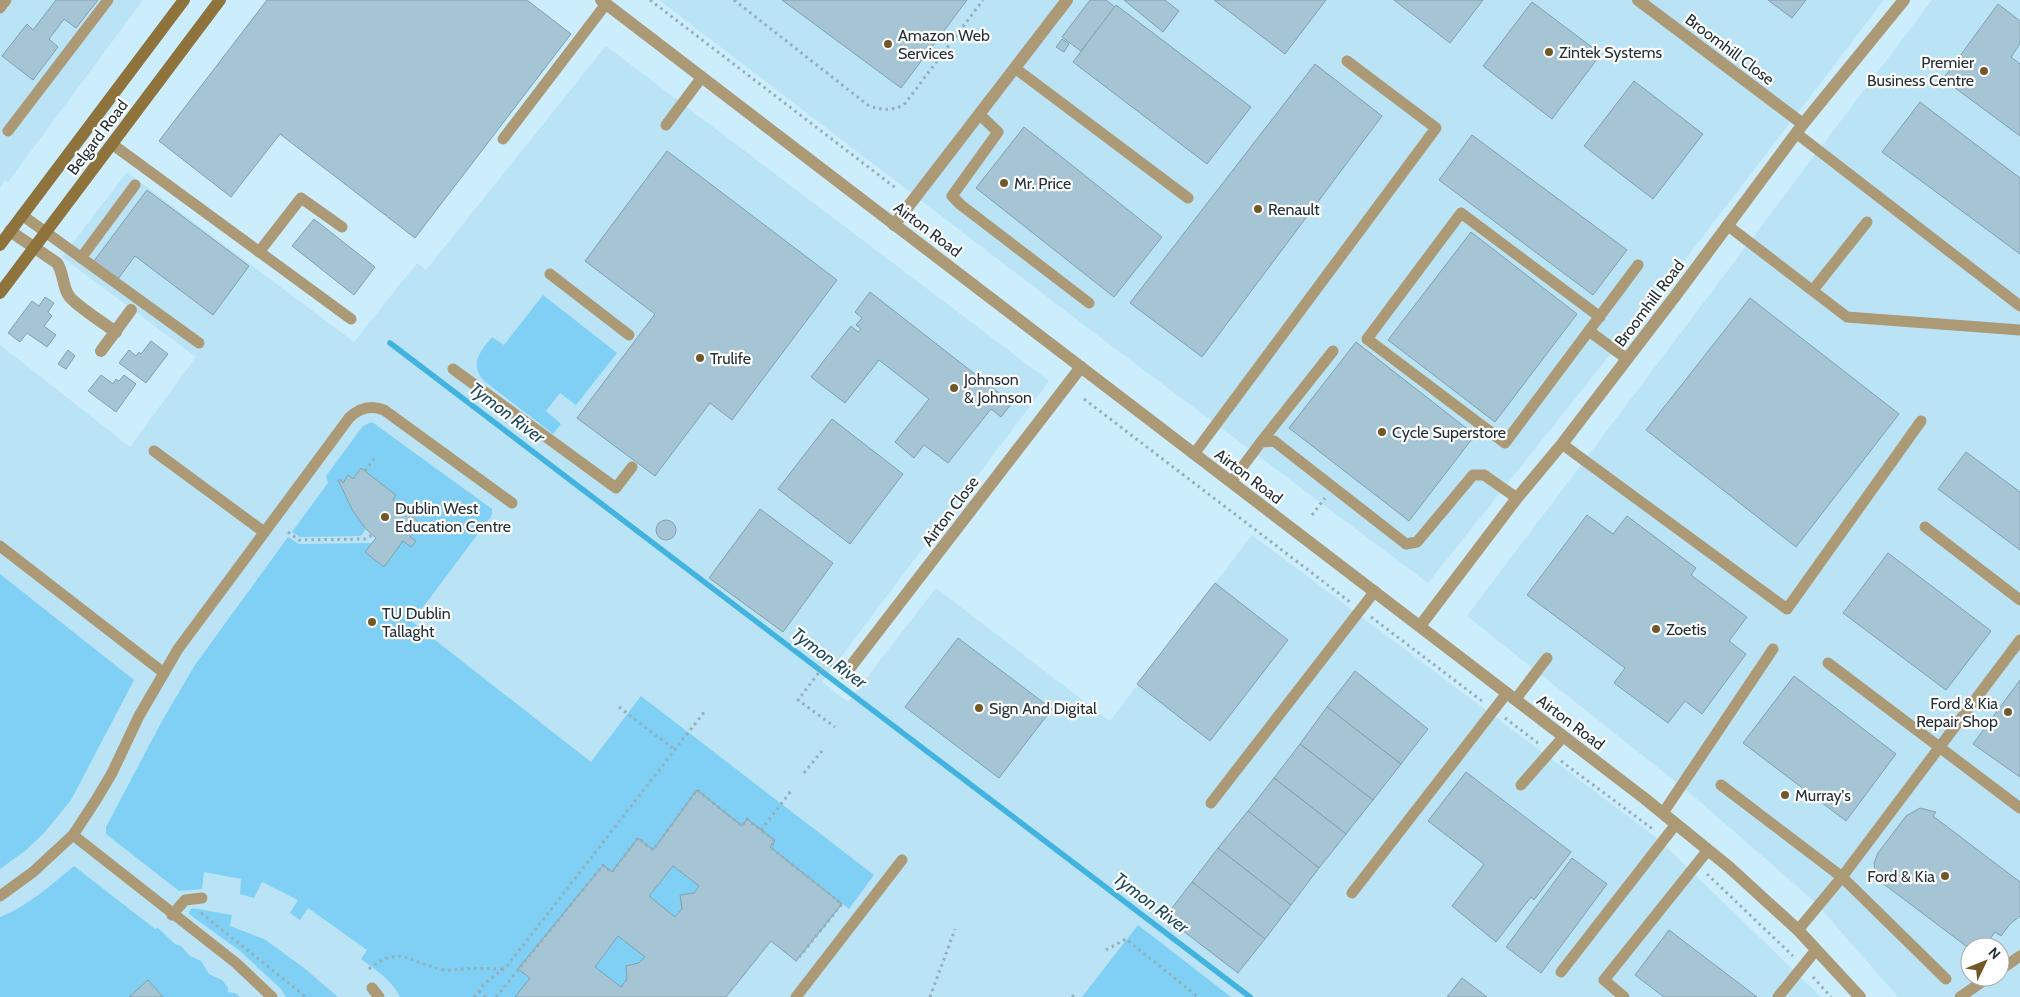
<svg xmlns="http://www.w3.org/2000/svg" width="2020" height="997" font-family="Cabin,sans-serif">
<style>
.built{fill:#bae3f6;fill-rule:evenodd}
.green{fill:#7fd0f4}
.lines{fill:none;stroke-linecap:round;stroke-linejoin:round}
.stream{stroke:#41b3de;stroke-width:5.5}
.building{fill:#a5c5d4;stroke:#81a0ae;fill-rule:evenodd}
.path{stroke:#94aeba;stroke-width:3;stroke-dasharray:2.5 4;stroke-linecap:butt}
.service{stroke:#ac9976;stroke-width:11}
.minor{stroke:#ac9976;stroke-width:12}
.tertiary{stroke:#ac9976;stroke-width:12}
.secondary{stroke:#8f733d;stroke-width:12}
.poi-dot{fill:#705829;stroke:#fff;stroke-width:2}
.labels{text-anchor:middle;stroke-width:4.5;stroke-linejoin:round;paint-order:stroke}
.poi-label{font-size:16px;fill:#243036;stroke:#fff;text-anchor:start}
.street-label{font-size:16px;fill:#243036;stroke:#fff}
.water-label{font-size:18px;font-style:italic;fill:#1d4c5e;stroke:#fff}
</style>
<rect width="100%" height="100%" fill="#ccedfc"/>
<g class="built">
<path d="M0 0H143L8 182 5 180 0 188Z"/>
<path d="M659 0H1884L1668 282 1428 583 1093 332Z"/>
<path d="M1932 0H2020V997H1898L1815 902 1691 794 1467 616ZM1970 947H2000V977H1970Z"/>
<path d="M606 46 1049 381 822 682 848 702 936 588 1110 721 1252 535 1657 838 1821 997H215L160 933 0 997V345L130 447 196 357 62 257 127 172 354 342 417 263 426 270Z"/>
</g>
<g class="green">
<path d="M543 295 617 353 576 405 560 393 546 411 561 424 553 434 483 380C469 363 481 351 492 337L504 345Z"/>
<path d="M372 422 492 509V515L412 622 591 762 641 696 874 875 849 909 770 847 775 841 747 819 742 826 697 790 653 850 638 838 612 872 602 865 519 969 530 978 515 997H400C392 980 376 970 361 959L367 950 308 908 300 920 290 913 298 900 262 882 254 898 240 894 241 879 204 872 202 889 179 891 106 834V827L162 721 195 665 288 537 299 544 372 543 365 552 384 567 403 541 411 547 415 541 410 537 420 522 393 500 396 495 361 468 353 479 348 475 343 483 341 480H338L353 511 366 529 361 536 300 537 292 532 328 483 326 476 363 426Z"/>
<path d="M0 574 134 680 71 800 44 833 26 850 0 869Z"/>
<path d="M74 866 155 929 158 928 175 944 181 946 190 956 201 961 209 974 222 980 228 988V992L235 993 240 997H163L148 980 129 997H0V917C28 906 51 885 74 866Z"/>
<path d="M673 866 699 886 694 893 680 895 682 909 675 917 649 896Z"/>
<path d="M192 908 232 915 230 926 264 939 304 968 338 997H286L281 989 240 951 189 914V912Z"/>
<path d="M1138 925 1231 997H1082Z"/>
<path d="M618 936 645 957 639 963 626 966 627 979 621 987 595 967Z"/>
</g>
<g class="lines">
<path class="stream" d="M390 343 1250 997"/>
</g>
<g class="building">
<path d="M56 0H98L76 28 64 19 49 39 58 47 33 80 2 56 27 24 33 30Z"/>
<path d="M267 0H527L571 34 415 238 280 134 231 197 159 141Z"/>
<path d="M782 0H967L901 88Z"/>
<path d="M1090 0H1106L1115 7 1081 51 1062 37Z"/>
<path d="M1124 0H1165L1179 11 1163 32Z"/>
<path d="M1214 0H1326L1285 54Z"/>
<path d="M1394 0H1483L1450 43Z"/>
<path d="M1768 0H1806L1792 18Z"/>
<path d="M1532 2 1601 54 1552 119 1483 66Z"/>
<path d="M1998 4 2020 21V44L2011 57 2020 64V136L1943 79Z"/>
<path d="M1116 5 1251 107 1207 164 1073 62Z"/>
<path d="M1062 39 1069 44 1064 52 1056 47Z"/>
<path d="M1315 64 1382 116 1202 357 1130 303Z"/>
<path d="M1634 81 1703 134 1653 199 1584 146Z"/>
<path d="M1920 102 2020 178V254L1882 152Z"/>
<path d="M1024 127 1162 237 1114 297 976 188Z"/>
<path d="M1472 135 1627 250 1593 295 1439 180Z"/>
<path d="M667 151 837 280 732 420 710 403 655 476 577 418 655 314 585 261Z"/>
<path d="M147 190 249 266 213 315 135 256 118 279 94 261Z"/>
<path d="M314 219 375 267 354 295 292 246Z"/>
<path d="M1471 232 1577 314 1495 422 1388 340Z"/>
<path d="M870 292 1012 403 1001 417 991 409 948 463 924 445 914 458 895 442 929 399 879 360 845 403 811 377 851 326 858 332 861 329 856 325 862 318 855 312Z"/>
<path d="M45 297 54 303 48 312 52 316 44 326 56 335 47 347 27 333 20 342 8 333 32 301 39 306Z"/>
<path d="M1750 298 1899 414 1796 547 1646 430Z"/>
<path d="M151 341 168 354 146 383 119 363 129 350 136 356 139 352 141 354Z"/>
<path d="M1356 342 1475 435 1409 521 1289 428Z"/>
<path d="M68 350 75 356 66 369 58 364Z"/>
<path d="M101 375 113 384 116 379 119 381 124 375 136 384 116 412 88 391Z"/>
<path d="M832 419 903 474 850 544 778 489Z"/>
<path d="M1966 452 2020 492V550L1938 489Z"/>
<path d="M361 468 396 495 393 500 420 523 410 537 416 541 411 547 403 541 384 567 365 552 376 538 366 529 353 511 338 480H341L343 483 348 475 353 479Z"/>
<path d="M760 509 833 563 783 632 709 578Z"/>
<path d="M1587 515 1613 534 1627 516 1696 568 1691 575 1747 617 1729 641 1746 654 1702 714 1685 701 1668 723 1614 683 1625 668 1527 595Z"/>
<circle cx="666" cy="530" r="10"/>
<path d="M1888 553 1991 631 1946 690 1843 613Z"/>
<path d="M1215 583 1288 640 1210 741 1137 684Z"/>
<path d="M958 638 1052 709 999 778 905 707Z"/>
<path d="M1355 671 1428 729 1401 764 1327 707Z"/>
<path d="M1794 676 1896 754 1846 821 1743 743Z"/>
<path d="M2020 680V777L1973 744Z"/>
<path d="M1327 707 1401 764 1373 800 1300 744Z"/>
<path d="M1300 744 1373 800 1346 834 1274 778Z"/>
<path d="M1466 772 1571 852 1534 900 1531 897 1496 942 1452 906 1484 864 1428 821Z"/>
<path d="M1274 778 1346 834 1319 868 1248 811Z"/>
<path d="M697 790 742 826 747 819 775 841 770 847 842 904 796 961 771 941 726 997H515L530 978 518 969 603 865 612 872 638 838 653 850ZM673 866 699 886 694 893 680 895 682 909 675 917 649 896ZM618 936 645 957 639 963 626 966 627 979 621 987 595 967Z"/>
<path d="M1920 808 1936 812 1933 816 2020 882V916L2010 924 2001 936 1995 932 1990 939 1993 941 1985 947 1966 946 1881 882 1876 874 1874 863 1878 853 1906 816Z"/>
<path d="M1248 811 1319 868 1291 905 1218 848Z"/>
<path d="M1218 848 1291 905 1265 939 1192 882Z"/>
<path d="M1572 858 1607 884 1541 973 1506 947Z"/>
<path d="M1192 882 1265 939 1238 973 1165 917Z"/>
<path d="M1669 930 1757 997H1664L1635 975Z"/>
<path d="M1462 978 1487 997H1447Z"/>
<path d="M148 980 163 997H129Z"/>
</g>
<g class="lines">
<g class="path">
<path d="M650 0 897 189"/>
<path d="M734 0 869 106C883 110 890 111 904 105L983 0"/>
<path d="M1084 399 1350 602"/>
<path d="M365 471 374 459"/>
<path d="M1312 515 1325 498"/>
<path d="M288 532 299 540 365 539 372 535"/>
<path d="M1371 617 1482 701"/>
<path d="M832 666 826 663 798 700 835 727"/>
<path d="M619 707 675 750"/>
<path d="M1505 718 1538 743"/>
<path d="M1561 761 1654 830"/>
<path d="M804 773 822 751"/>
<path d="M761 830 791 791"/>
<path d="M1707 874 1793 956"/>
<path d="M201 913 306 997"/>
<path d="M1106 950 1126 939 1198 997"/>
<path d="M369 969C401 943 411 964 444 970 450 971 457 969 463 969 476 968 489 969 502 969"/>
<path d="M1813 977 1831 997"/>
<path d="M479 991 486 997"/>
<path d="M474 997 485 983 507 966 705 711"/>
<path d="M496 997 603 865 612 872 638 838 653 850 697 790 742 826 747 819 775 841 770 847 842 904 796 961"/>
<path d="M930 997 955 929"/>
<path d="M1073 997V991"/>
</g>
<g class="service">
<path d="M0 8 6 0"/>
<path d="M1016 69 1188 198"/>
<path d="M980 115 998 132 952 196 961 205 1089 303"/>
<path d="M666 125 702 77"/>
<path d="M8 131 108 0"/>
<path d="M1796 133 2020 306"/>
<path d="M503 139 606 4"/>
<path d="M112 144 351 319"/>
<path d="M22 215 199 343"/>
<path d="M1727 225 1847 317 2020 330"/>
<path d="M259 252 301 198 342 227"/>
<path d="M81 258 135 185"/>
<path d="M550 274 629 335"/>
<path d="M1813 290 1867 222"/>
<path d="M1600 317 1461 213 1367 339 1505 443 1638 265"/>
<path d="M1589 331 1627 359"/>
<path d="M453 369 616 488 632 467"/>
<path d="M1261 442 1333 351"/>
<path d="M1562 444 1787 609 1921 421"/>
<path d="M154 451 264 532"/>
<path d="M1194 454 1436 128 1347 61"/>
<path d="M1231 482 1261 442 1274 441 1406 544 1417 542 1473 475H1484L1517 498"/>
<path d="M1925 527 2020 600"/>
<path d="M0 546 164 673"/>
<path d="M1828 663 2020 808"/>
<path d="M1515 700 1547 658"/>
<path d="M1521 785 1563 737"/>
<path d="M1721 785 1842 877 1946 979"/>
<path d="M1211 803 1375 591"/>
<path d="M1663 813 1773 649"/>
<path d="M73 835 236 963 272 997"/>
<path d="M1352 893 1507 693"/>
<path d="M0 896 33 872 73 835 96 800 112 773 139 716 178 649 349 418C359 408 371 405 384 410L512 503"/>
<path d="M172 915 185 900 202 898"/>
<path d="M1798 930 1842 877 2020 640"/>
<path d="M2000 970 2020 956"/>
<path d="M1561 972 1676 824"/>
<path d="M372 988 379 997"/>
<path d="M796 997 902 860"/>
<path d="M1624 997 1604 980 1708 850"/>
<path d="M1778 997 1816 950"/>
<path d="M1960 997 1989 977"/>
</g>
<g class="minor">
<path d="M1638 0 1803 124"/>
<path d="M894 225 1067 0"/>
<path d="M10 231 57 263C64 273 62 286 69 296 74 304 106 325 116 332"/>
<path d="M101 351 131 310"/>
<path d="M1420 626 1517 498 1562 444 1676 295 1803 124 1904 0"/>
<path d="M845 674 1081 367"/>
</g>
<path class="tertiary" d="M601 0 1644 798 1729 867 1798 930 1860 997"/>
<g class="secondary">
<path d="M0 245 184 0"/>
<path d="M0 293 220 0"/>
</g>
</g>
<g class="poi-dot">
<circle cx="888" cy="44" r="5"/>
<circle cx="1549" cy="52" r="5"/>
<circle cx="1984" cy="71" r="5"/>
<circle cx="1004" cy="183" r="5"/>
<circle cx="1258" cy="209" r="5"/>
<circle cx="700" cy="358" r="5"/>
<circle cx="954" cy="388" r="5"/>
<circle cx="1382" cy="432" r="5"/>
<circle cx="385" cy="517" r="5"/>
<circle cx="372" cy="622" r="5"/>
<circle cx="1656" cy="629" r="5"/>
<circle cx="979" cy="708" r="5"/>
<circle cx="2008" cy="712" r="5"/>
<circle cx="1785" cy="795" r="5"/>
<circle cx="1945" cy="876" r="5"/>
</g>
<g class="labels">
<g class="poi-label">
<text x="898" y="41">Amazon Web<tspan x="898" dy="18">Services</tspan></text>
<text x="1559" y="58">Zintek Systems</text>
<text x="1974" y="68" text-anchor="end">Premier<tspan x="1974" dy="18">Business Centre</tspan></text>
<text x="1014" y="189">Mr. Price</text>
<text x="1268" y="215">Renault</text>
<text x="710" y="364">Trulife</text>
<text x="964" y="385">Johnson<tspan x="964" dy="18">&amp; Johnson</tspan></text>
<text x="1392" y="438">Cycle Superstore</text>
<text x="395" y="514">Dublin West<tspan x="395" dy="18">Education Centre</tspan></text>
<text x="382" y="619">TU Dublin<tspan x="382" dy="18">Tallaght</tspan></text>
<text x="1666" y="635">Zoetis</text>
<text x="1998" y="709" text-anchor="end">Ford &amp; Kia<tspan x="1998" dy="18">Repair Shop</tspan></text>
<text x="989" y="714">Sign And Digital</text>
<text x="1795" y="801">Murray's</text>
<text x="1935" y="882" text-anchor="end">Ford &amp; Kia</text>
</g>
<g class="street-label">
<text transform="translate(1730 49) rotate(37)" y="6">Broomhill Close</text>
<text transform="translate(97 137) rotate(-53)" y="6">Belgard Road</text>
<text transform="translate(928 229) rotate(37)" y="6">Airton Road</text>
<text transform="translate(1649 303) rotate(-53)" y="6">Broomhill Road</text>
<text transform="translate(1249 476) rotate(37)" y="6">Airton Road</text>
<text transform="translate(950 511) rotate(-53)" y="6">Airton Close</text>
<text transform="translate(1571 722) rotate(37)" y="6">Airton Road</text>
</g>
<g class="water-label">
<text transform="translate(507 413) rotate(37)" y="6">Tymon River</text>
<text transform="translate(829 658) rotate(37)" y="6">Tymon River</text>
<text transform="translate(1151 903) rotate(37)" y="6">Tymon River</text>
</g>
</g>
<g transform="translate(1985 962) rotate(47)"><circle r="24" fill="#ffffff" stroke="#a7acaf"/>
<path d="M0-4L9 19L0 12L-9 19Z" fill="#705829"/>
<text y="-8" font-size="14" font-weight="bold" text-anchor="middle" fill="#243036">N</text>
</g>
</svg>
